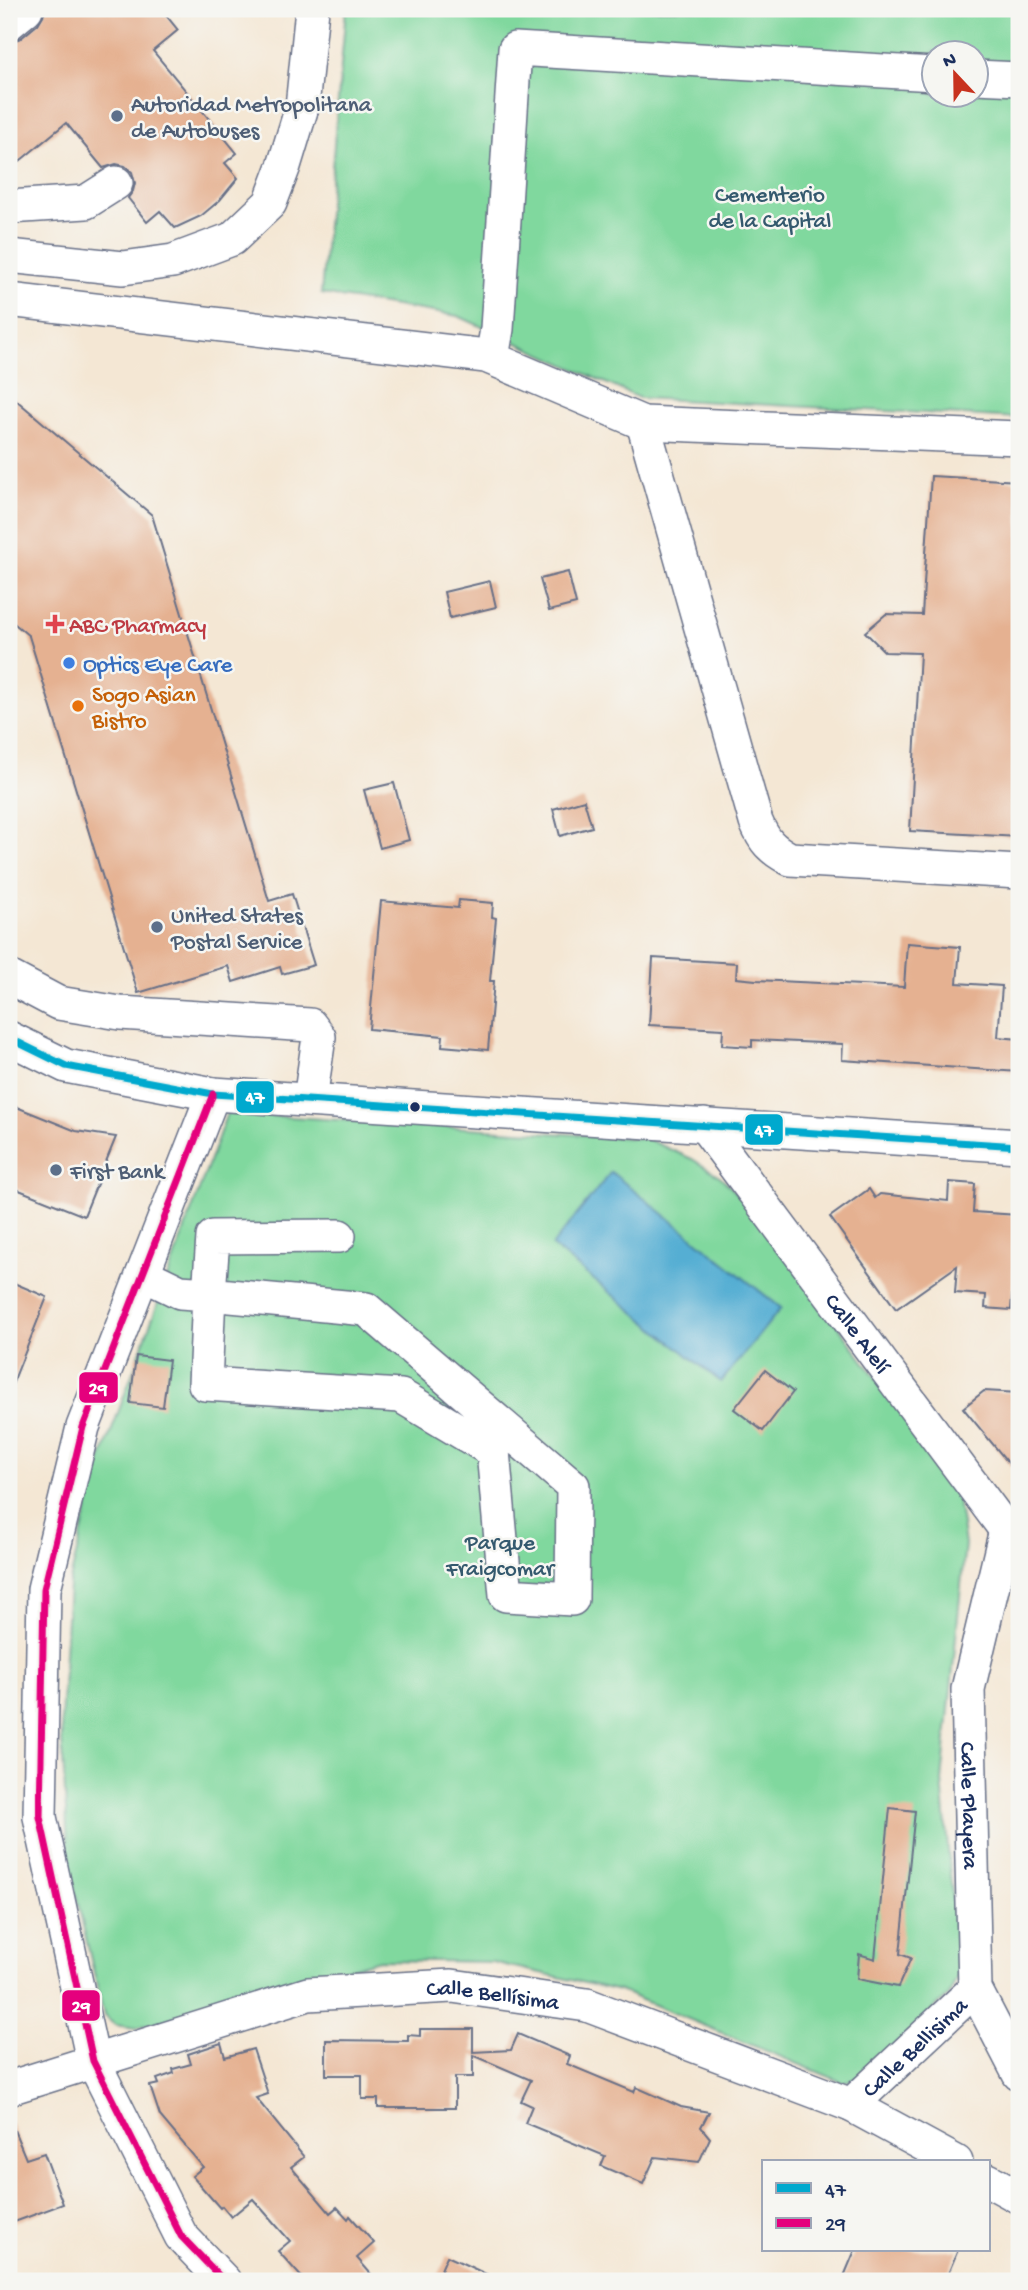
<svg xmlns="http://www.w3.org/2000/svg" width="1028" height="2290" font-family="'Gochi Hand',sans-serif">
<style>
.green{fill:#80d89e;stroke:#4e847e;stroke-width:2;fill-rule:evenodd}
.water{fill:#55aed3;stroke:#386e98;stroke-width:2}
.building{fill:#e5b191}
.lines{fill:none;stroke-linecap:round;stroke-linejoin:round}
.minor-casing{stroke:#676f87;stroke-width:36}
.minor{stroke:#fff;stroke-width:33}
.bus-1-casing{stroke:#f6f6f2;stroke-width:12}
.bus-2-casing{stroke:#f6f6f2;stroke-width:12}
.bus-1{stroke:#00a9ce;stroke-width:7}
.bus-2{stroke:#e5007d;stroke-width:7}
.service-dot{fill:#5c6f8a;stroke:#f6f6f2;stroke-width:2.5}
.health-dot{fill:#e0444e;stroke:#f6f6f2;stroke-width:2.5}
.shop-dot{fill:#3f7fe0;stroke:#f6f6f2;stroke-width:2.5}
.food-dot{fill:#e8710a;stroke:#f6f6f2;stroke-width:2.5}
.bus-dot{fill:#1b2f5e;stroke:#f6f6f2;stroke-width:2.5}
.labels{text-anchor:middle;stroke-width:5;stroke-linejoin:round;paint-order:stroke}
.service-label{font-size:23px;fill:#4e5e75;stroke:#f6f6f2;text-anchor:start}
.park-label{font-size:23px;fill:#34596e;stroke:#f6f6f2}
.health-label{font-size:23px;fill:#be3a42;stroke:#f6f6f2;text-anchor:start}
.shop-label{font-size:23px;fill:#366cbe;stroke:#f6f6f2;text-anchor:start}
.food-label{font-size:23px;fill:#c56008;stroke:#f6f6f2;text-anchor:start}
.street-label{font-size:23px;fill:#1b2f5e;stroke:#f6f6f2}
.line-badge{stroke:#f6f6f2;stroke-width:2.5}
.badge-label{font-size:19px;text-anchor:middle;font-weight:bold;fill:#fff}
</style>
<rect width="100%" height="100%" fill="#f6f6f2"/>
<filter id="ink" filterUnits="userSpaceOnUse"><feTurbulence type="fractalNoise" baseFrequency=".0143" numOctaves="2"/><feDisplacementMap in="SourceGraphic" scale="14" xChannelSelector="R" yChannelSelector="G"/><feConvolveMatrix kernelMatrix="1 2 1 2 8 2 1 2 1" color-interpolation-filters="sRGB"/></filter>
<filter id="wash" filterUnits="userSpaceOnUse"><feTurbulence type="fractalNoise" baseFrequency=".00686" numOctaves="4" result="noise"/><feDisplacementMap in="SourceGraphic" scale="28" xChannelSelector="R" yChannelSelector="G"/><feGaussianBlur stdDeviation="1.57" result="paint"/><feColorMatrix in="noise" values="0 0 0 0 0 0 0 0 0 0 0 0 0 0 0 0 0 1.4 0 .05"/><feComposite in="paint" operator="in"/></filter>
<g filter="url(#wash)">
<rect width="100%" height="100%" fill="#f4e7d4"/>
<g class="green">
<path d="M346 9H1019V418L639 398 458 316 321 294ZM934 52H976V94H934Z"/>
<path d="M227 1113 647 1139 692 1159 721 1177 750 1207 956 1486 965 1544 942 1781 959 1973 949 1995 860 2078 842 2082 620 1991 492 1962 379 1960 136 2028 115 2025 104 2016 69 1865 61 1722 69 1584 98 1468Z"/>
</g>
<path class="water" d="M611 1172 781 1308 721 1382 552 1246Z"/>
<g id="blocks">
<g class="building">
<path d="M47 9H161L178 30 153 51 237 153 225 163 238 178 220 200 201 216 175 228 160 211 147 222 128 198 133 191 135 183 132 172 125 166 116 164 103 168 66 123 9 170V42L21 38 38 24Z"/>
<path d="M9 394 152 515 269 901 292 894 314 965 282 974 280 967 233 982 228 966 138 993 29 636 9 619Z"/>
<path d="M931 476 1019 481V837L910 831 920 653 885 652 865 632 886 614 922 615Z"/>
<path d="M568 572 576 604 549 611 540 579Z"/>
<path d="M490 581 496 607 450 618 444 592Z"/>
<path d="M394 783 409 840 380 848 364 790Z"/>
<path d="M584 800 592 827 560 836 553 809Z"/>
<path d="M459 900 493 903 492 917 496 918 490 981H494L488 1050 442 1046 443 1036 369 1029 381 901 458 908Z"/>
<path d="M907 943 960 947 957 983 1002 986 998 1037 1019 1039V1072L842 1060 843 1044 752 1040V1047L722 1045 723 1029 649 1025 653 958 737 963 736 978 756 980 904 987Z"/>
<path d="M9 1104 76 1131 116 1137 84 1216 9 1186Z"/>
<path d="M949 1182 975 1184 973 1212 1018 1215 1011 1310 985 1308 986 1295 955 1293 957 1266 896 1309 830 1217 869 1189 875 1198 880 1194 948 1201Z"/>
<path d="M9 1281 47 1297 10 1390H9Z"/>
<path d="M136 1356 169 1360 163 1407 130 1403Z"/>
<path d="M765 1370 793 1392 763 1431 734 1409Z"/>
<path d="M984 1391 1019 1393V1476L963 1408Z"/>
<path d="M890 1808 915 1811 900 1954 911 1958 898 1987 857 1979 859 1954 875 1959Z"/>
<path d="M420 2029H473V2052L511 2050 518 2034 570 2056 567 2064 634 2092 636 2087 681 2107 709 2112 701 2127 710 2138 699 2162 655 2157 643 2184 601 2166 605 2156 525 2123 532 2106 521 2101 531 2080 473 2055V2077H455V2108H378V2099H362V2075H326V2040L408 2041V2035L420 2036Z"/>
<path d="M221 2043 225 2057 253 2049 268 2094 256 2098 304 2157 291 2167 330 2213 337 2207 348 2219 350 2216 374 2243 357 2258 377 2281H305L278 2251 290 2241 253 2199 231 2217 222 2206 220 2208 192 2176 203 2167 160 2116 150 2086 159 2084 157 2079 174 2073 173 2069 191 2064 188 2054Z"/>
<path d="M9 2118 26 2159 44 2153 63 2204 9 2224Z"/>
<path d="M855 2250H958L945 2281H842Z"/>
<path d="M447 2256 501 2281H436Z"/>
</g>
</g>
</g>
<g filter="url(#ink)">
<use href="#blocks" fill-opacity="0" stroke="#676f87" stroke-width="2"/>
<g class="lines">
<g class="minor-casing">
<g id="minor">
<path d="M9 23 26 9"/>
<path d="M976 77 1019 79"/>
<path d="M9 207 86 202 116 183"/>
<path d="M9 256 123 268 173 261 232 239 270 203 284 166 302 107 312 9"/>
<path d="M9 300 486 356 643 423 1019 438"/>
<path d="M492 358 497 329 515 49 934 74"/>
<path d="M643 423 756 822C764 841 771 849 790 859L1019 872"/>
<path d="M9 977 58 1003 120 1013 310 1025 319 1037 310 1100"/>
<path d="M9 1038 66 1066 213 1094 1019 1146"/>
<path d="M213 1094 83 1427 44 1589 40 1817 93 2061 181 2236 224 2281"/>
<path id="s1" d="M704 1125 1006 1530 1019 1533"/>
<path d="M143 1274 180 1292 209 1294 205 1384 401 1396 493 1451 506 1595 572 1599 573 1486 366 1309 209 1294 213 1237 339 1236"/>
<path id="s2" d="M1006 1530 968 1689 975 1989 1019 2074"/>
<path id="s3" d="M9 2088 308 1994 452 1986 587 2005 851 2105 956 2162"/>
<path id="s4" d="M851 2105 975 1989"/>
<path d="M988 2180 1019 2197"/>
</g>
</g>
<use href="#minor" class="minor"/>
<g class="bus-1-casing">
<path id="bus-1" d="M9 1038 66 1066 213 1094 1019 1146"/>
</g>
<g class="bus-2-casing">
<path id="bus-2" d="M213 1094 83 1427 44 1589 40 1817 93 2061 181 2236 224 2281"/>
</g>
<use href="#bus-1" class="bus-1"/>
<use href="#bus-2" class="bus-2"/>
</g>
</g>
<g class="service-dot">
<circle cx="117" cy="116" r="7"/>
<circle cx="157" cy="927" r="7"/>
<circle cx="56" cy="1170" r="7"/>
</g>
<path class="health-dot" d="M51.5 613.5h7v7h7v7h-7v7h-7v-7h-7v-7h7z"/>
<circle class="shop-dot" cx="69" cy="663" r="7"/>
<circle class="food-dot" cx="78" cy="706" r="7"/>
<circle class="bus-dot" cx="415" cy="1107" r="6"/>
<g class="labels">
<g class="service-label">
<text x="131" y="111">Autoridad Metropolitana<tspan x="131" dy="26">de Autobuses</tspan></text>
<text x="171" y="922">United States<tspan x="171" dy="26">Postal Service</tspan></text>
<text x="70" y="1178">First Bank</text>
</g>
<g class="park-label">
<text x="770" y="201">Cementerio<tspan x="770" dy="26">de la Capital</tspan></text>
<text x="500" y="1549">Parque<tspan x="500" dy="26">Fraigcomar</tspan></text>
</g>
<g class="health-label">
<text x="69" y="632">ABC Pharmacy</text>
</g>
<g class="shop-label">
<text x="83" y="671">Optics Eye Care</text>
</g>
<g class="food-label">
<text x="92" y="701">Sogo Asian<tspan x="92" dy="26">Bistro</tspan></text>
</g>
<g class="street-label">
<text dy="8" stroke="none"><textPath href="#s1" startOffset="259">Calle Alelí</textPath></text>
<text dy="8" stroke="none"><textPath href="#s2" startOffset="280">Calle Playera</textPath></text>
<text dy="8" stroke="none"><textPath href="#s3" startOffset="499">Calle Bellísima</textPath></text>
<text dy="8" stroke="none"><textPath href="#s4" startOffset="86">Calle Bellisima</textPath></text>
</g>
</g>
<g class="line-badge">
<rect x="235" y="1080" width="40" height="34" rx="7" fill="#00a9ce"/>
<rect x="744" y="1113" width="40" height="33" rx="7" fill="#00a9ce"/>
<rect x="78" y="1371" width="41" height="33" rx="7" fill="#e5007d"/>
<rect x="61" y="1989" width="40" height="33" rx="7" fill="#e5007d"/>
</g>
<g class="badge-label">
<text x="255" y="1103">47</text>
<text x="764" y="1136">47</text>
<text x="98" y="1394">29</text>
<text x="81" y="2012">29</text>
</g>
<rect width="1028" height="2290" fill="none" stroke="#f6f6f2" stroke-width="35"/>
<rect x="762" y="2160" width="228" height="91" fill="#f6f6f2" stroke="#9ea6b7" stroke-width="2"/>
<rect x="776" y="2183" width="35" height="10" fill="#00a9ce" stroke="#9ea6b7" stroke-width="2"/>
<text x="825" y="2196" font-size="21" fill="#1b2f5e">47</text>
<rect x="776" y="2218" width="35" height="10" fill="#e5007d" stroke="#9ea6b7" stroke-width="2"/>
<text x="825" y="2230" font-size="21" fill="#1b2f5e">29</text>
<g transform="translate(955 74) rotate(338)"><circle r="33" fill="#f6f6f2" stroke="#9ea6b7" stroke-width="2"/>
<path d="M0-5L12 26L0 18L-12 26Z" fill="#c8321e"/>
<text y="-10" font-size="19" font-weight="bold" text-anchor="middle" fill="#1b2f5e">N</text>
</g>
</svg>
